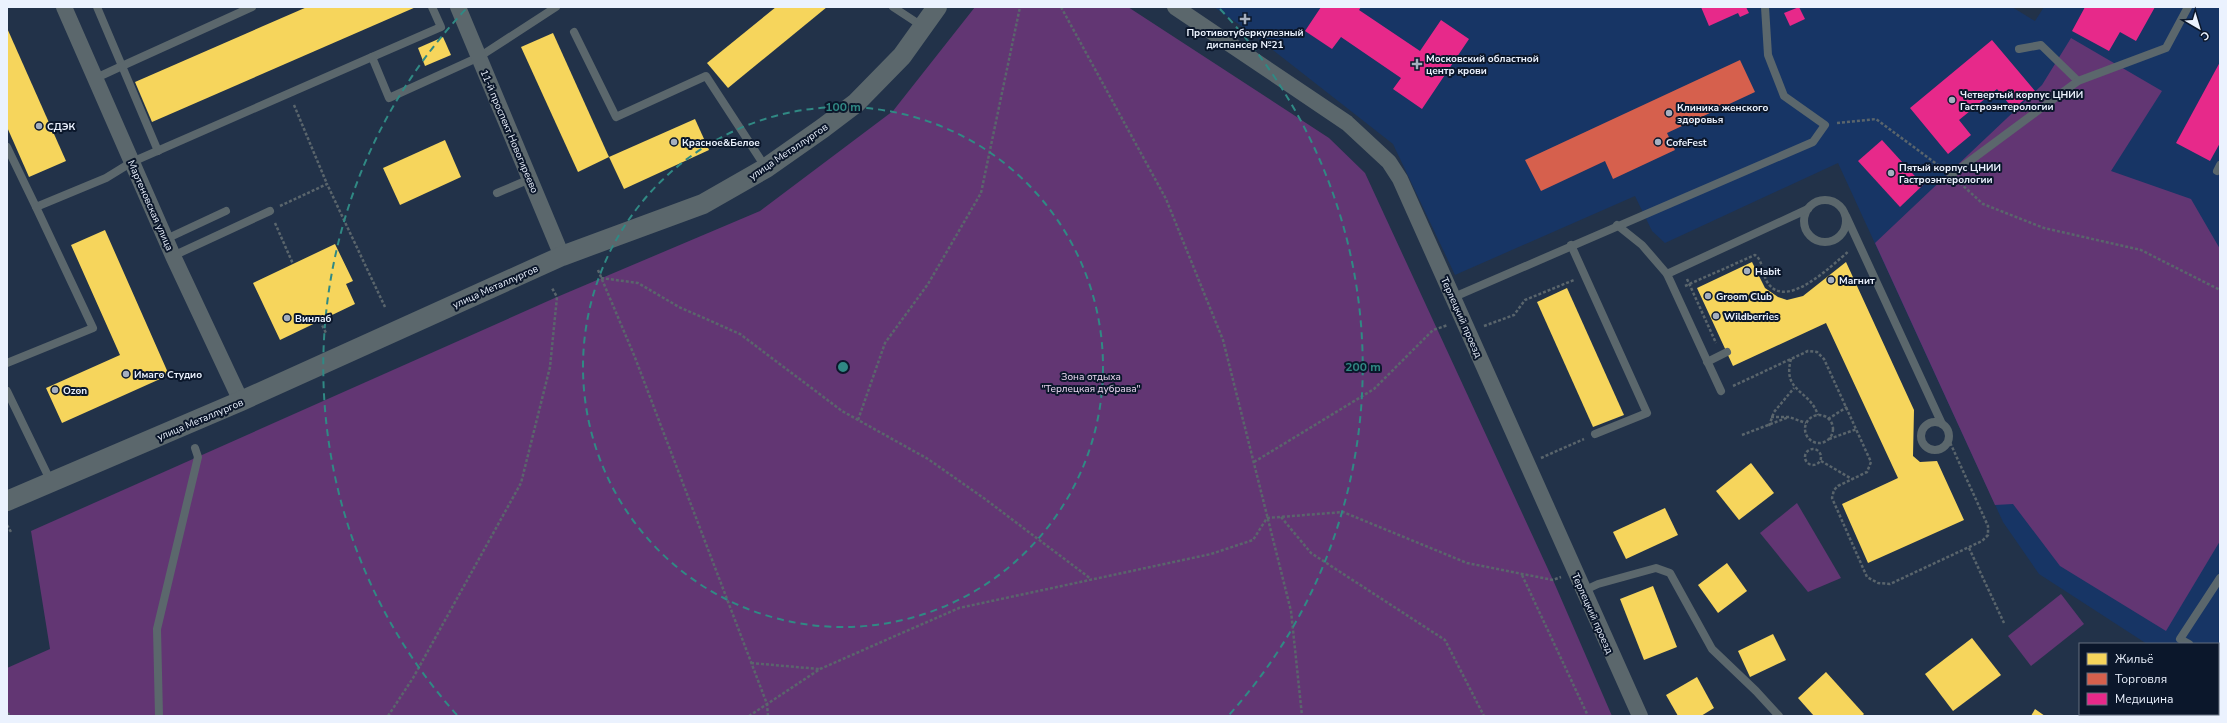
<svg xmlns="http://www.w3.org/2000/svg" width="2227" height="723" font-family="'Nunito Sans',sans-serif">
<style>
.built{fill:#173565}
.green{fill:#623673}
.homes{fill:#f6d55c}
.shops{fill:#d6604d}
.health{fill:#e7298a}
.lines{fill:none;stroke-linecap:round;stroke-linejoin:round}
.path{stroke:#5a656c;stroke-width:2.5;stroke-dasharray:3 2;stroke-linecap:butt}
.service{stroke:#5b676c;stroke-width:8}
.minor{stroke:#5b676c;stroke-width:16}
.tertiary{stroke:#5b676c;stroke-width:20}
.ring{fill:none;stroke:#308984;stroke-width:2;stroke-dasharray:7 5}
.poi-dot{fill:#a5afbf;stroke:#0b172b;stroke-width:1.5}
.labels{text-anchor:middle;stroke-width:4;stroke-linejoin:round;paint-order:stroke}
.poi-label{font-size:10px;font-weight:bold;fill:#ebf2fe;stroke:#0b172b;text-anchor:start}
.street-label{font-size:10px;fill:#ebf2fe;stroke:#0b172b}
.park-label{font-size:10px;fill:#eedaf3;stroke:#0b172b}
.centre{fill:#308984;stroke:#0b172b;stroke-width:2}
.ring-label{font-size:12px;text-anchor:middle;font-weight:bold;fill:#308984;stroke:#0b172b;stroke-width:4;stroke-linejoin:round;paint-order:stroke}
</style>
<rect width="100%" height="100%" fill="#223249"/>
<path class="built" d="M1214 7H2012L2035 21 2044 7H2220V691L2218 690V644H2147L2039 574 2003 522 1838 163 1665 243 1652 231 1635 196 1455 275 1393 144 1250 32Z"/>
<g class="green">
<path d="M975 7H1128L1329 138 1365 173 1553 580 1612 716H7V668L50 649 31 531 557 297 760 211 893 111Z"/>
<path d="M2071 38 2162 91 2111 171 2191 199 2220 249V541L2166 631 2060 566 2013 504 1995 505 1875 243 2042 85Z"/>
<path d="M1797 503 1841 578 1808 592 1760 533Z"/>
<path d="M2061 594 2084 624 2031 666 2008 636Z"/>
</g>
<g class="homes">
<path d="M307 7H416L152 122 135 82Z"/>
<path d="M776 7H827L728 88 707 63Z"/>
<path d="M7 28 66 161 29 177 7 127Z"/>
<path d="M553 33 609 157 578 172 521 47Z"/>
<path d="M443 37 451 55 425 66 418 48Z"/>
<path d="M695 119 709 150 624 189 609 157Z"/>
<path d="M445 140 461 177 400 205 383 168Z"/>
<path d="M105 230 169 375 62 423 46 388 120 355 71 245Z"/>
<path d="M335 244 353 281 346 284 355 304 280 340 253 283Z"/>
<path d="M1752 262 1765 288 1778 297 1787 300 1803 296 1846 262 1914 410 1913 456 1920 462 1937 461 1964 520 1868 563 1842 504 1898 478 1826 323 1733 366 1697 288Z"/>
<path d="M1567 288 1624 415 1593 427 1537 302Z"/>
<path d="M1751 463 1774 493 1739 520 1716 491Z"/>
<path d="M1665 508 1678 535 1626 559 1613 532Z"/>
<path d="M1727 563 1747 591 1718 613 1698 585Z"/>
<path d="M1653 586 1677 647 1644 660 1620 599Z"/>
<path d="M1773 634 1786 660 1750 677 1738 651Z"/>
<path d="M1972 638 2001 675 1953 711 1925 674Z"/>
<path d="M1826 672 1864 714 1862 716H1814L1798 698Z"/>
<path d="M1697 677 1714 708 1701 716H1678L1666 695Z"/>
<path d="M2035 709 2045 716H2031Z"/>
<path d="M2101 714H2143L2142 716H2104Z"/>
</g>
<path class="shops" d="M1740 60 1755 92 1667 133 1675 150 1613 179 1605 161 1541 191 1525 160Z"/>
<g class="health">
<path d="M1321 7H1361L1359 10 1420 51 1441 20 1469 39 1422 109 1393 89 1401 78 1341 37 1332 49 1305 31Z"/>
<path d="M1701 7H1746L1749 13 1740 17 1738 13 1709 26Z"/>
<path d="M1799 7 1805 19 1790 26 1784 13Z"/>
<path d="M2085 7H2155L2136 41 2120 32 2109 51 2072 31Z"/>
<path d="M1992 40 2035 91 2013 109 1997 89 1959 120 1971 135 1948 154 1910 108Z"/>
<path d="M2220 62V143L2210 161 2176 143Z"/>
<path d="M1882 140 1923 185 1900 207 1858 161Z"/>
</g>
<g class="lines">
<g class="path">
<path d="M1061 7 1166 199 1223 340 1291 611 1302 716"/>
<path d="M294 105 327 184"/>
<path d="M1837 123 1876 119 1942 168"/>
<path d="M1960 183 1983 204 2044 228 2141 250 2220 290"/>
<path d="M280 206 327 184 385 307"/>
<path d="M275 223 293 264"/>
<path d="M598 270 634 355 767 704 768 716"/>
<path d="M601 278 638 283 679 307 740 334 842 411 928 459 985 499 1091 579"/>
<path d="M1687 279 1716 343"/>
<path d="M1685 286 1755 255C1762 259 1763 273 1766 280 1784 314 1832 265 1849 251"/>
<path d="M320 321 326 333"/>
<path d="M1484 326 1514 315 1525 300 1574 280"/>
<path d="M1791 359C1782 392 1809 389 1818 415"/>
<path d="M1733 386 1808 351 1817 352 1824 359 1871 462 1867 472 1838 486 1834 490 1832 498 1867 577 1878 583 1890 584 1982 541 1988 535V526L1948 438"/>
<circle cx="1819" cy="429" r="14"/>
<path d="M1771 417H1789L1806 423"/>
<path d="M1828 419 1847 407"/>
<path d="M858 420 885 343 928 284 981 193 1020 7"/>
<path d="M1769 426 1774 412 1794 388"/>
<path d="M1742 435 1789 417"/>
<path d="M1829 439 1857 429"/>
<circle cx="1813" cy="457" r="8"/>
<path d="M1541 458 1584 439"/>
<path d="M1821 461 1852 479"/>
<path d="M1254 462 1374 389 1433 330 1448 325"/>
<path d="M1281 517 1311 553 1445 640 1484 716"/>
<path d="M7 525 11 532"/>
<path d="M1969 548 2004 623"/>
<path d="M1522 575 1588 716"/>
<path d="M751 663 819 669"/>
<path d="M7 713 12 716"/>
<path d="M388 716 413 678 521 483 550 367 557 297 552 288"/>
<path d="M749 716 820 669 959 608 1211 554 1253 540 1267 518 1343 512 1467 563 1553 580 1561 577"/>
</g>
<g class="service">
<path d="M893 7 922 26"/>
<path d="M574 32 616 117 706 76 766 168"/>
<path d="M2019 49 2041 45 2078 81"/>
<path d="M372 57 441 27 432 7"/>
<path d="M96 78 122 66 97 7"/>
<path d="M7 147 36 207 106 178 132 162 372 57 389 98 479 57 556 7"/>
<path d="M158 151 122 66 252 7"/>
<path d="M2217 171 2220 165"/>
<path d="M1951 175 2078 81 2166 48 2188 7"/>
<path d="M497 193 530 179"/>
<circle cx="1825" cy="221" r="21"/>
<path d="M1846 216 1942 424"/>
<path d="M1617 225 1642 245 1667 274"/>
<path d="M166 239 226 211"/>
<path d="M1571 245 1647 413 1595 434"/>
<path d="M173 256 270 211"/>
<path d="M1454 297 1813 142 1825 125 1784 96 1768 55 1765 7"/>
<path d="M1707 362 1727 352"/>
<path d="M7 363 93 328 36 207"/>
<path d="M7 391 51 482"/>
<path d="M1721 391 1667 274 1808 209"/>
<circle cx="1935" cy="436" r="14"/>
<path d="M1583 591 1598 584 1656 568 1670 573 1712 649 1756 691 1779 716"/>
<path d="M2189 644 2180 639 2220 578"/>
<path d="M2218 662 2220 664"/>
<path d="M159 716 157 629 198 457 195 448"/>
<path d="M2172 716 2173 714"/>
</g>
<g class="minor">
<path d="M64 7 173 256 241 401"/>
<path d="M458 7 562 256"/>
<path d="M1175 7 1347 123 1389 162 1400 179 1640 716"/>
</g>
<path class="tertiary" d="M7 501 241 401 562 256 703 204 766 168 823 128 856 103 902 56 937 7"/>
</g>
<g class="ring">
<circle cx="843" cy="367" r="260"/>
<path d="M457 715A520 520 0 0 1 466 9M1220 9A520 520 0 0 1 1229 715"/>
</g>
<g class="poi-dot">
<path d="M1243 13h4v4h4v4h-4v4h-4v-4h-4v-4h4z"/>
<path d="M1415 58h4v4h4v4h-4v4h-4v-4h-4v-4h4z"/>
<circle cx="1952" cy="100" r="4"/>
<circle cx="1669" cy="113" r="4"/>
<circle cx="39" cy="126" r="4"/>
<circle cx="674" cy="142" r="4"/>
<circle cx="1658" cy="142" r="4"/>
<circle cx="1891" cy="173" r="4"/>
<circle cx="1747" cy="271" r="4"/>
<circle cx="1831" cy="280" r="4"/>
<circle cx="1708" cy="296" r="4"/>
<circle cx="1716" cy="316" r="4"/>
<circle cx="287" cy="318" r="4"/>
<circle cx="126" cy="374" r="4"/>
<circle cx="55" cy="390" r="4"/>
</g>
<g class="labels">
<g class="poi-label">
<text x="1245" y="36" text-anchor="middle">Противотуберкулезный<tspan x="1245" dy="12">диспансер №21</tspan></text>
<text x="1426" y="62">Московский областной<tspan x="1426" dy="12">центр крови</tspan></text>
<text x="1960" y="98">Четвертый корпус ЦНИИ<tspan x="1960" dy="12">Гастроэнтерологии</tspan></text>
<text x="1677" y="111">Клиника женского<tspan x="1677" dy="12">здоровья</tspan></text>
<text x="47" y="130">СДЭК</text>
<text x="682" y="146">Красное&amp;Белое</text>
<text x="1666" y="146">CofeFest</text>
<text x="1899" y="171">Пятый корпус ЦНИИ<tspan x="1899" dy="12">Гастроэнтерологии</tspan></text>
<text x="1755" y="275">Habit</text>
<text x="1839" y="284">Магнит</text>
<text x="1716" y="300">Groom Club</text>
<text x="1724" y="320">Wildberries</text>
<text x="295" y="322">Винлаб</text>
<text x="134" y="378">Имаго Студио</text>
<text x="63" y="394">Ozon</text>
</g>
<g class="street-label">
<text transform="translate(510 131) rotate(67)" y="4">11-й проспект Новогиреево</text>
<text transform="translate(788 151) rotate(-34)" y="4">улица Металлургов</text>
<text transform="translate(151 205) rotate(66)" y="4">Мартеновская улица</text>
<text transform="translate(495 286) rotate(-24)" y="4">улица Металлургов</text>
<text transform="translate(1462 317) rotate(66)" y="4">Терлецкий проезд</text>
<text transform="translate(200 419) rotate(-23)" y="4">улица Металлургов</text>
<text transform="translate(1593 613) rotate(66)" y="4">Терлецкий проезд</text>
</g>
<g class="park-label">
<text x="1091" y="380">Зона отдыха<tspan x="1091" dy="12">"Терлецкая дубрава"</tspan></text>
</g>
</g>
<circle cx="843" cy="367" r="6" class="centre"/>
<g class="ring-label">
<text x="843" y="111">100 m</text>
<text x="1363" y="371">200 m</text>
</g>
<rect width="2227" height="723" fill="none" stroke="#ebf2fe" stroke-width="16"/>
<rect x="2079" y="643" width="140" height="72" fill="#0b172b" stroke="#656f7f"/>
<rect x="2087" y="653" width="20" height="12" fill="#f6d55c" stroke="#656f7f"/>
<text x="2115" y="663" font-size="12" fill="#ebf2fe">Жильё</text>
<rect x="2087" y="673" width="20" height="12" fill="#d6604d" stroke="#656f7f"/>
<text x="2115" y="683" font-size="12" fill="#ebf2fe">Торговля</text>
<rect x="2087" y="693" width="20" height="12" fill="#e7298a" stroke="#656f7f"/>
<text x="2115" y="703" font-size="12" fill="#ebf2fe">Медицина</text>
<g transform="translate(2199 28) rotate(142)" stroke="#0b172b" stroke-width="3" paint-order="stroke">
<path d="M0-3L7 15L0 10L-7 15Z" fill="#ebf2fe"/>
<text y="-6" font-size="11" font-weight="bold" text-anchor="middle" fill="#ebf2fe">С</text>
</g>
</svg>
